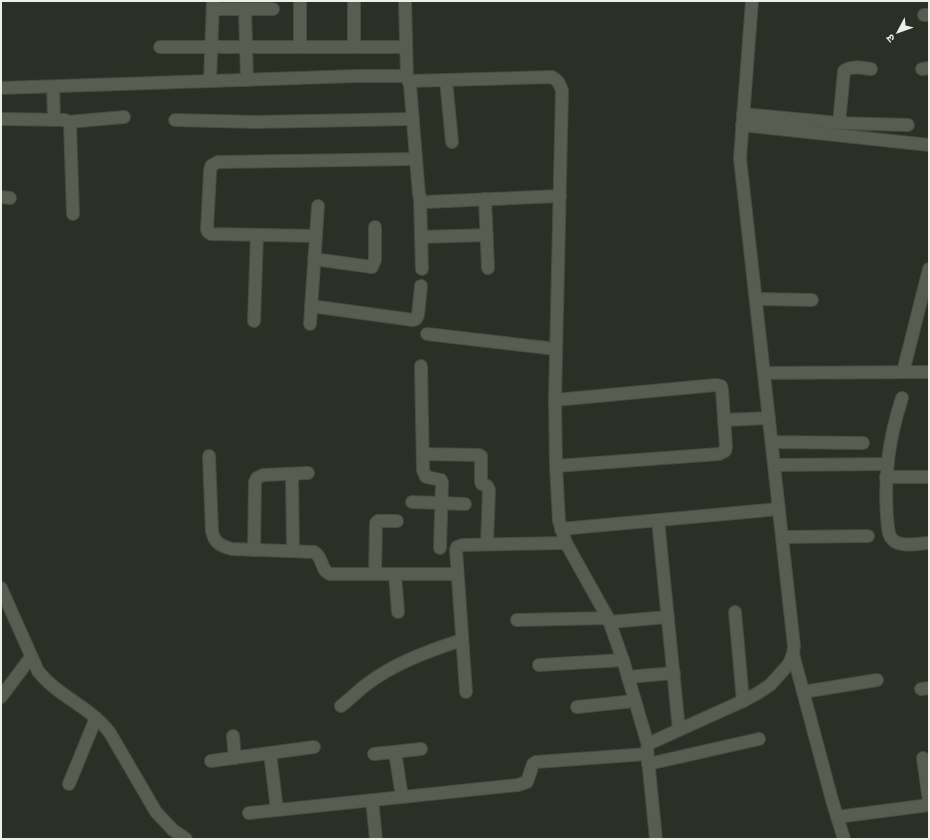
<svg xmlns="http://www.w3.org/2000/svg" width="930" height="840" font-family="'Asap Condensed','Noto Sans Devanagari',sans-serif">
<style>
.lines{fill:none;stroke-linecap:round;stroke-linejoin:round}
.minor-casing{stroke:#474b43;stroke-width:14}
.minor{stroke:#585d52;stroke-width:12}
</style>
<rect width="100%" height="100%" fill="#2b2f26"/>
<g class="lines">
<g class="minor-casing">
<g id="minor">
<path d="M405 1 407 78"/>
<path d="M213 9H273"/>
<path d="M245 9 247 80"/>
<path d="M924 15H929"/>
<path d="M160 47H406"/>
<path d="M300 47V1"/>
<path d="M354 47V1"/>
<path d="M922 69 929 68"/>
<path d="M446 80 452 142"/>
<path d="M210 81 213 1"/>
<path d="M409 81 552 77C558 80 560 84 562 91L555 400 556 466 559 521 566 543 608 618 623 660 648 745"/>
<path d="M53 87 54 120"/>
<path d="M1 88 356 76H403L407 78 410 85 419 195 422 201 425 202 560 196"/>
<path d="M743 114 839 123 908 125"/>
<path d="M1 119 65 120 68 122 70 124 73 214"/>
<path d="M175 120 256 122 413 119"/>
<path d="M68 122 124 117"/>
<path d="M839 123 844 71C851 65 863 68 871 69"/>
<path d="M742 125 929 145"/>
<path d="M1 197 10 198"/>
<path d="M420 199 422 269"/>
<path d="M485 199 488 268"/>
<path d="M316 236 211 234 208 232 207 229 210 172 211 166 218 162 416 159"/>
<path d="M421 237 487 235"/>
<path d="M314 259 372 267 375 260V227"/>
<path d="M756 299 812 300"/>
<path d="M311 306 413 320 416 319 418 315 421 286"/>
<path d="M254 321 257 235"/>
<path d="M310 324 318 206"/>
<path d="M427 334 556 349"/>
<path d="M421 366 423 470 426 477 441 480 442 483 440 548"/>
<path d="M903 372 929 269"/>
<path d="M764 373 929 372"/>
<path d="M902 398C889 438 884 474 887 517 888 524 887 535 893 540 901 548 919 543 929 543"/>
<path d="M555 400 716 385 721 386 722 390 726 447 725 451 719 454 556 466"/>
<path d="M724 420 769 418"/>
<path d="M772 442 863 443"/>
<path d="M423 454 479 455 481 456V482L482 484 487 486 489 490 487 544"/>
<path d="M209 456 212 531C214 543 221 546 232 549L314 552C324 558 320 570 330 574H457"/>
<path d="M775 465 887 464"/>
<path d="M292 474 293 551"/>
<path d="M886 477H929"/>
<path d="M412 502 465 504"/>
<path d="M658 520 679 730"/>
<path d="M561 529 779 509"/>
<path d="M782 537 868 536"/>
<path d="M254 550 255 482 257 478 263 475 308 473"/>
<path d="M375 574 376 523 378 521H397"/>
<path d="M395 574 398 612"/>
<path d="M1 588 38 671C57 696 91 707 110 733L156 812 173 830 186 839"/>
<path d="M735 612 743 701"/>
<path d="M517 620 608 618"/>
<path d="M609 622 668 617"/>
<path d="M793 654 832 800 844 839"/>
<path d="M539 665 623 660"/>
<path d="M628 677 674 673"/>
<path d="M921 689 929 688"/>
<path d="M466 692 456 550 457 547 462 545 566 543"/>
<path d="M803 692 877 680"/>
<path d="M1 697 31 657"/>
<path d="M341 706C350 699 358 691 367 684 395 663 428 651 462 640"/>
<path d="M577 707 635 701"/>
<path d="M233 736 235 758"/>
<path d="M395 752 402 797"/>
<path d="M270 753 277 810"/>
<path d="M374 754 421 749"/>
<path d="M923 758 929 801"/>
<path d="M211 761 314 747"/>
<path d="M648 764 759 739"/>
<path d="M69 784 96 718"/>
<path d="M372 800 376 839"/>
<path d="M249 813 518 785 527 782 533 764 536 762 647 754"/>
<path d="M837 817 929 805"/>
<path d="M656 839 647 749 650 743 743 701 758 693 770 685 789 664 793 654 794 646 740 158 752 1"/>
</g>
</g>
<use href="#minor" class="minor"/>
</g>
<rect width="930" height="840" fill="none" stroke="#edf0ea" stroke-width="4"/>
<g transform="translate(898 32) rotate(229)" stroke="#2b2f26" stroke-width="3" paint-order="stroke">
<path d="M0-3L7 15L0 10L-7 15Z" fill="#edf0ea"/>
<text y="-6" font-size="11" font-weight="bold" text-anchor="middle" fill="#edf0ea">उ</text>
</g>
</svg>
